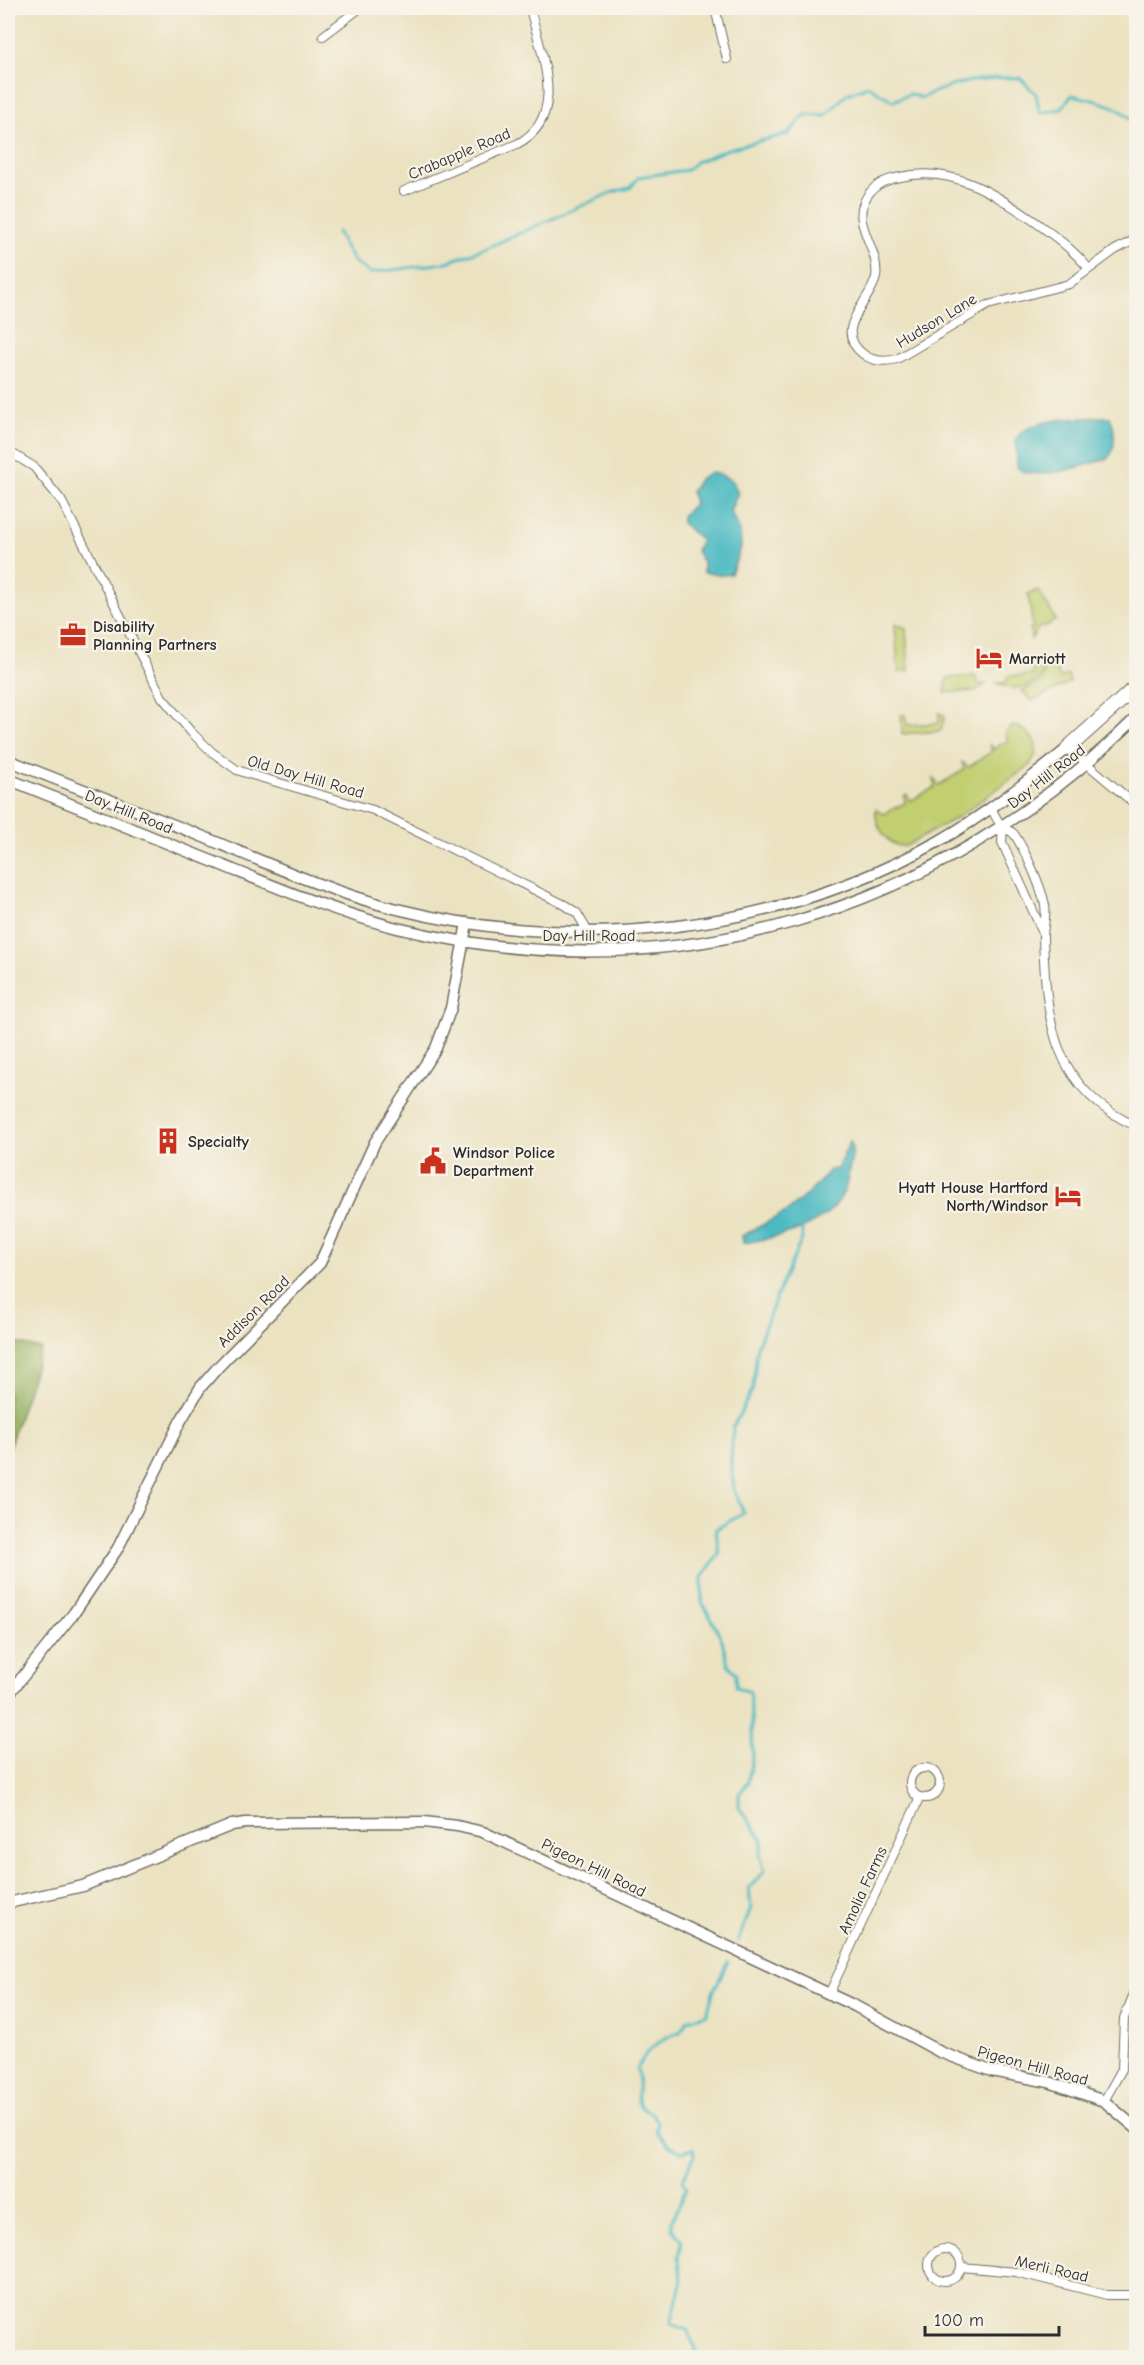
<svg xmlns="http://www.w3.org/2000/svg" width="1144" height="2365" font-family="'Comic Neue',sans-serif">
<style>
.green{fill:#c1cf71;stroke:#767d4e;stroke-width:1.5}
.forest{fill:#98b263;stroke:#626e47;stroke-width:1.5}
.water{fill:#4bbac2;stroke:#3b7276;stroke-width:1.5}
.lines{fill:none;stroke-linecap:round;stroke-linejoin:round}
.stream{stroke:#4bbac2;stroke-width:3}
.street-casing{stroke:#6e6b60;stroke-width:10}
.secondary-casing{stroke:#6e6b60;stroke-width:13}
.highway-casing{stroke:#6e6b60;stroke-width:16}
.street{stroke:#fff;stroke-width:8}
.secondary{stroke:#fff;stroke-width:10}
.highway{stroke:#fff;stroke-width:14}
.labels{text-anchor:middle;stroke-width:4.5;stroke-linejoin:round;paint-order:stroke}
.street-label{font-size:16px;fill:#2b2b2b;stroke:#f7f3e8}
.poi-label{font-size:16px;font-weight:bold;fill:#2b2b2b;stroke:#f7f3e8;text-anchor:start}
</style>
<rect width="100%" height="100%" fill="#f7f3e8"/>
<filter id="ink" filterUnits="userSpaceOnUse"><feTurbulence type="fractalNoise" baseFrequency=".0167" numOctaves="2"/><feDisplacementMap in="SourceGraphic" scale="12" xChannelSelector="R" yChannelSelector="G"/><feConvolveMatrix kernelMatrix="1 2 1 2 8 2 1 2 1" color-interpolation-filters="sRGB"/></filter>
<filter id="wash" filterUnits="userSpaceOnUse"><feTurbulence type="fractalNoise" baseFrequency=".008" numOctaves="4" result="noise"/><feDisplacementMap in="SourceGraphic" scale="24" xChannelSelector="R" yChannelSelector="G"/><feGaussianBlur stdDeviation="1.35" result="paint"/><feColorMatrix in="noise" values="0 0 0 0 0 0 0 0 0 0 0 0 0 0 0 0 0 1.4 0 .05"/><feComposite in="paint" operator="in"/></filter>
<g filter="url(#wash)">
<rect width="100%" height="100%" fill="#ebe2c1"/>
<g class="green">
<path d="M1038 590 1056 620 1044 627H1039L1031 639 1030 628H1033L1028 594Z"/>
<path d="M895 624 906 628 909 671 898 672Z"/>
<path d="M1059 659 1054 666 1061 678 1068 675 1070 682 1032 701 1022 691 1041 680 1047 666Z"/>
<path d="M1043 666 1042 676C1026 687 1015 693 997 683L1007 682V676L1033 675V669Z"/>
<path d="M976 676 977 683 986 684 975 691 945 693 947 678Z"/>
<path d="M939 713 945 715 941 731 902 734 901 715H905L907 725 939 723Z"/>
<path d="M1013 726C1027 728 1038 740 1036 754L1029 766 958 817 906 846C889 849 873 824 876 809L883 814 905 803 904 796 907 795 910 801 935 787 934 779 939 785 964 770 962 762 969 767 992 751 989 744 994 749 1008 740 1005 733Z"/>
</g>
<path class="forest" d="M8 1341 41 1349 8 1451Z"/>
<g class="water">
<path d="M1107 417H1110C1116 430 1116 448 1108 459 1087 464 1032 484 1017 467L1016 439C1029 417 1084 418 1107 417Z"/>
<path d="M710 473 719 474 733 481 738 494 730 511 740 531 741 547 731 574 721 575 703 572V562L696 551 701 540 682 523V516L694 504 691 492 700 478Z"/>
<path d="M850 1141C856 1155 849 1163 848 1177 842 1224 783 1237 743 1243L742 1236 788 1211 815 1187 830 1170 837 1169Z"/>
</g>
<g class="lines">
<g class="stream">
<path d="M337 232 353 261 370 273 444 263 484 249 613 192 630 188 639 177 687 170 696 162 728 149 788 134 805 115 825 116 847 94 868 86 893 101 910 94 921 98C955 82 983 76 1020 78L1036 94 1040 113 1061 109 1072 95C1096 101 1121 104 1136 125"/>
<path d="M738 1941 751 1908 749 1888 765 1871 760 1855 763 1840 739 1808V1794L748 1782 753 1754 750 1692 736 1687V1673L728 1664 721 1637 702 1602V1577L719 1554 716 1529 744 1513 734 1490 731 1461 733 1427 753 1389 757 1347 782 1283 802 1239V1223"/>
<path d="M698 2358 688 2330 671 2324 682 2280 678 2256 682 2240 672 2229 671 2220C680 2210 679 2199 687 2188L682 2181 695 2155 693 2149 682 2152 669 2146 656 2131 657 2122 652 2113C628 2108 643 2086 637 2069 646 2050 659 2038 680 2032L688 2020 707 2014 713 1992 728 1962"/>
</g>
</g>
</g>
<g filter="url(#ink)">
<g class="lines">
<g class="street-casing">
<g id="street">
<path d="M715 8 727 59"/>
<path d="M323 36 360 8"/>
<path d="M404 191 517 144C570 117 540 52 530 8"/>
<path d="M1089 269C1073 249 1054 236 1034 221 993 193 953 165 900 177 884 180 871 186 864 202 853 226 880 250 876 277 871 302 831 329 863 354 873 362 885 362 897 359L988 305 1069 284 1115 250 1136 239"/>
<path d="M8 451 34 467 61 500 162 697 191 732 212 752 237 770 252 775 373 810 565 905 577 913 588 932"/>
<path d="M1068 748 1136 805"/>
<path d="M991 808C994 813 998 823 1003 827 1006 831 1011 830 1014 834 1025 850 1041 886 1045 905 1047 916 1043 926 1043 937 1046 1020 1052 1089 1136 1126"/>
<path d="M1003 828 1002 842 1043 933"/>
<circle cx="925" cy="1783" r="15"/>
<path d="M829 1994 920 1797"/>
<path d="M1104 2101 1122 2069 1124 2018 1136 1989"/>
<circle cx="945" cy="2265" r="16"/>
<path d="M961 2267 1016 2272 1107 2295H1136"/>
</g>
</g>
<g class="secondary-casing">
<g id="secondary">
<path d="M8 760C69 785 132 808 194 833 260 860 326 891 397 909 577 954 776 933 939 841 985 815 1027 782 1068 748"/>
<path d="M8 779C80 808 152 837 224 866 281 889 338 913 397 928 671 995 936 914 1136 718"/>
<path d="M8 1695 74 1613 118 1548 180 1422 200 1388 219 1366 320 1263 375 1142 436 1048 451 1008 467 923"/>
<path d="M8 1903 83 1886 232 1825 245 1823 424 1822 457 1826 483 1832 855 2006 940 2052 991 2071 1049 2082 1104 2101 1136 2128"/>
</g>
</g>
<g class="highway-casing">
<path id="highway" d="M1068 748 1136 687"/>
</g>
<use href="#street" class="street"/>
<use href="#secondary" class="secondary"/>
<use href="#highway" class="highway"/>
</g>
</g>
<defs>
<g id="office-bare" transform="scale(2.07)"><path d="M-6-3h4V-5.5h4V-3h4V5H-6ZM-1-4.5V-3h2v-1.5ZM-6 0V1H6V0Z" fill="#c8321e" stroke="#f7f3e8" stroke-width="2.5" paint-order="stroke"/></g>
<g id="hotel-bare" transform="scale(2.07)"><path d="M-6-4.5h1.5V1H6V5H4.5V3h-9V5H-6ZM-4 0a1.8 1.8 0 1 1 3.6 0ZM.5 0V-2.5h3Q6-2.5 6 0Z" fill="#c8321e" stroke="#f7f3e8" stroke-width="2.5" paint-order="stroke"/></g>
<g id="building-bare" transform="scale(2.07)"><path d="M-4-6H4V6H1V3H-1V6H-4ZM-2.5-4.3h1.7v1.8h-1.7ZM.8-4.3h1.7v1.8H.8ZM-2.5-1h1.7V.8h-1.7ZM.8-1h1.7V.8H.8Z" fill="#c8321e" stroke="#f7f3e8" stroke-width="2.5" paint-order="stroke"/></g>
<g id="civic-bare" transform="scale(2.07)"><path d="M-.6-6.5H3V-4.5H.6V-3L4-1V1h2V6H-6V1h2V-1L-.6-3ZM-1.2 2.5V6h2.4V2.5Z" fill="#c8321e" stroke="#f7f3e8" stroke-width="2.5" paint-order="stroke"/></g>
</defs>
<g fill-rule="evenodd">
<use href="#office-bare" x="73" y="635"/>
<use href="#hotel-bare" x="989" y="658"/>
<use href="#building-bare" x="168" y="1141"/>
<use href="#civic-bare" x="433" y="1161"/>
<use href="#hotel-bare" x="1068" y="1196"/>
</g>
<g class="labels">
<g class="street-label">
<text transform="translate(459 153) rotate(-23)" y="6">Crabapple Road</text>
<text transform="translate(936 320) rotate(-31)" y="6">Hudson Lane</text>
<text transform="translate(306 776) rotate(16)" y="6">Old Day Hill Road</text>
<text transform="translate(1046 776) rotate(-38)" y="6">Day Hill Road</text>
<text transform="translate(129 811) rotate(22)" y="6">Day Hill Road</text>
<text x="589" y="941">Day Hill Road</text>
<text transform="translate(253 1311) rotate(-45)" y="6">Addison Road</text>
<text transform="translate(594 1867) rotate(26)" y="6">Pigeon Hill Road</text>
<text transform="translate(862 1890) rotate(-65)" y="6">Amolia Farms</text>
<text transform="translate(1033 2065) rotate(15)" y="6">Pigeon Hill Road</text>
<text transform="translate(1052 2268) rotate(13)" y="6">Merli Road</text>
</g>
<g class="poi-label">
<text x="93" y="632">Disability<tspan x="93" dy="18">Planning Partners</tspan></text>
<text x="1009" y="664">Marriott</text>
<text x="188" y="1147">Specialty</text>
<text x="453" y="1158">Windsor Police<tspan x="453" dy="18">Department</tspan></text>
<text x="1048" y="1193" text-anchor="end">Hyatt House Hartford<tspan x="1048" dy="18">North/Windsor</tspan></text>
</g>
</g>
<rect width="1144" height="2365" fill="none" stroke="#f7f3e8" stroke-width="30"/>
<path d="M925 2326v9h134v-9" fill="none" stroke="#2b2b2b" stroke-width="3"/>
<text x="934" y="2326" font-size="18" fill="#2b2b2b" stroke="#f7f3e8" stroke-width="4.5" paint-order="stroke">100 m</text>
</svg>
